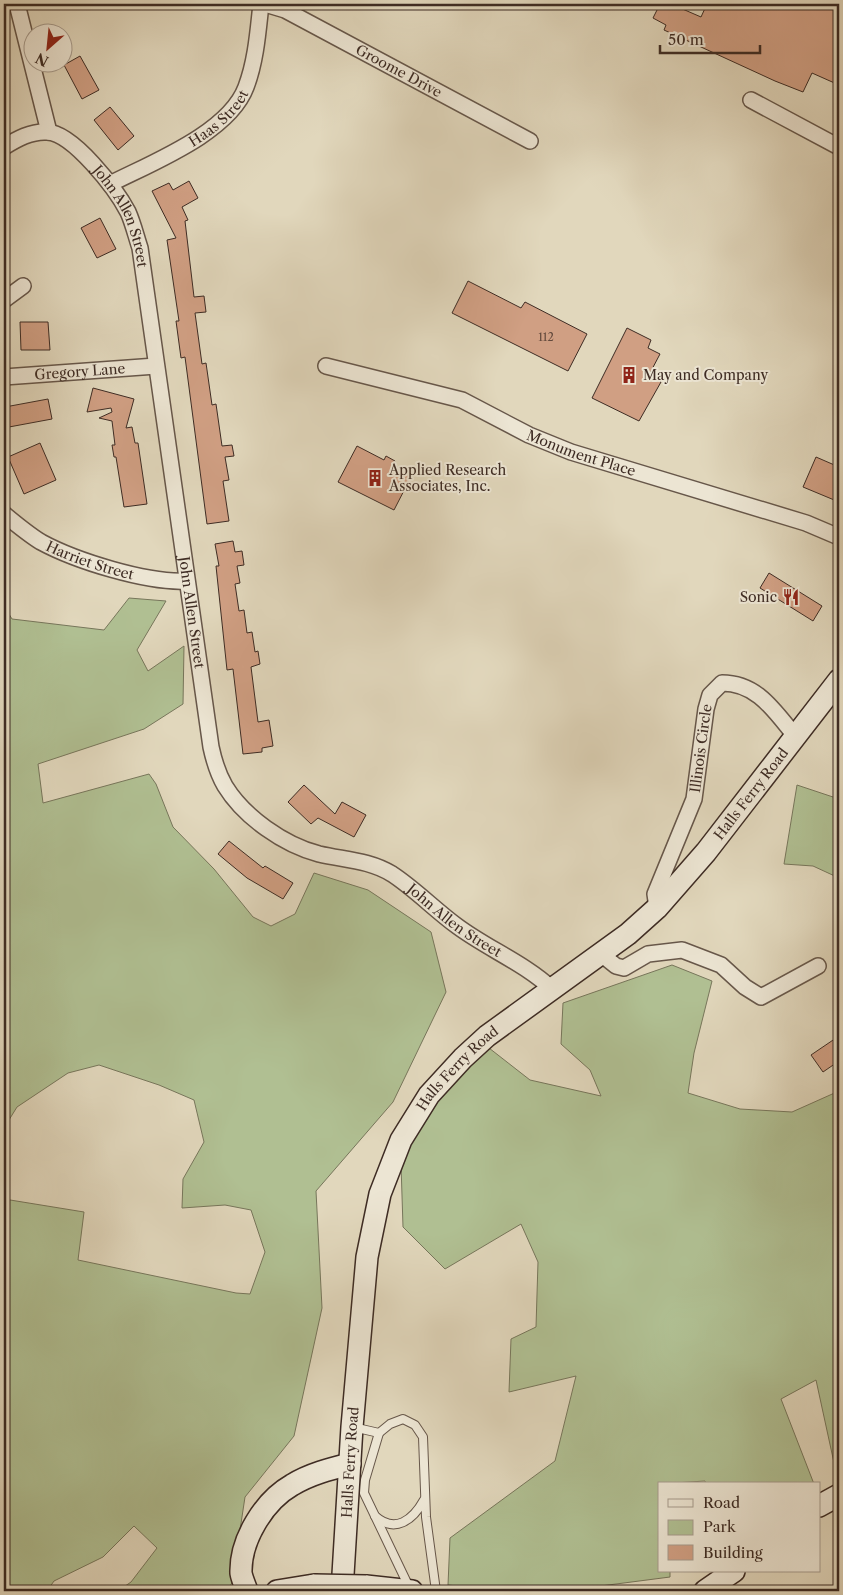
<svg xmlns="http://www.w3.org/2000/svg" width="843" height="1595" font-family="'Libre Caslon Text',serif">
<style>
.green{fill:#b0bf92;stroke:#77765b}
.building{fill:#d09f83;stroke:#3e2c24}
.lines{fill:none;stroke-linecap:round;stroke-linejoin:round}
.lane-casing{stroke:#67574a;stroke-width:10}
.street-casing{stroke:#67574a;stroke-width:18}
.secondary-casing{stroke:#3e2c24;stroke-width:24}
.lane{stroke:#ece5d3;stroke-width:8}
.street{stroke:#ece5d3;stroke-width:15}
.secondary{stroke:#ece5d3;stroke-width:21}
.secondary-bridge-casing{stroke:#3e2c24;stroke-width:24;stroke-linecap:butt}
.secondary-bridge{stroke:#ece5d3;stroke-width:21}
.labels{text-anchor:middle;stroke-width:4;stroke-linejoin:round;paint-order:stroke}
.number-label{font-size:11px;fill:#62493c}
.street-label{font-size:14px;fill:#3e2c24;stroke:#ece5d3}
.poi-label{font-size:14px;fill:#3e2c24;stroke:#ece5d3;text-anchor:start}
</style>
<rect width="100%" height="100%" fill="#e1d7bc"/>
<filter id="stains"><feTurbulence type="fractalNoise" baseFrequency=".004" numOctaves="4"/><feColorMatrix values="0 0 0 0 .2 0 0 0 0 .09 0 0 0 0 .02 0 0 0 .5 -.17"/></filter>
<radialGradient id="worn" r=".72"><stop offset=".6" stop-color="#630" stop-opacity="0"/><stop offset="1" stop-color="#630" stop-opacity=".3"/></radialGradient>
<g class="green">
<path d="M129 598 166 601 137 650 148 671 184 646 183 704 144 729 38 764 43 803 149 774 156 784 173 827 214 869 253 917 271 926 295 914 314 873 368 890 431 932 446 992 393 1102 316 1191 322 1308 294 1436 245 1497 232 1583 226 1591H118L131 1582 157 1548 134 1526 103 1557 54 1581 47 1591H4V1199L84 1212 78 1260 236 1293 250 1294 265 1252 251 1210 225 1205 182 1208 183 1179 204 1142 194 1100 159 1085 99 1065 68 1073 17 1107 4 1128V606L12 619 104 630Z"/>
<path d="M797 785 839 799V878L813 866 784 864Z"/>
<path d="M672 965 712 981 694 1053 688 1093 740 1109 792 1112 839 1091V1470L836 1472 816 1380 781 1399 814 1484H706L705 1481 659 1484V1571H670V1577L562 1591H503L448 1585 450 1538 555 1461 576 1376 509 1392 511 1339 536 1327 538 1262 521 1224 445 1269 403 1227 401 1164 422 1120 456 1080 489 1048 530 1080 601 1096 590 1070 561 1044 563 1003Z"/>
</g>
<g class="building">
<path d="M660 4H671L701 17 707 4H839V85L812 73 803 92 775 81 664 30 666 25 653 18Z"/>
<path d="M80 56 99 90 82 99 64 65Z"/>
<path d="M110 107 134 136 118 150 94 120Z"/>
<path d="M189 181 198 198 182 207 188 220 185 221 194 297 204 296 206 312 195 313 202 364 206 363 212 405 216 404 222 446 232 445 234 456 225 457 229 480 223 481 229 521 207 524 185 357 181 358 176 321H179L167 240 176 238 152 191 169 183 173 190Z"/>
<path d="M100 218 116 249 97 258 81 228Z"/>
<path d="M468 281 521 308 525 302 587 334 568 371 452 313Z"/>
<path d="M20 322H48L50 350H21Z"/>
<path d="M627 328 651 340 648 348 660 354 650 373 659 377 658 380 661 382 639 421 592 398Z"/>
<path d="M93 388 134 399 126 428 132 427 135 443H138L147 504 124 507 116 457H114L112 445H115L112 421 99 418 112 412 111 408 87 412Z"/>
<path d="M48 399 52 419 9 427 5 407Z"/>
<path d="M40 443 56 480 24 494 8 457Z"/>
<path d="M357 446 384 460 386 456 395 461 393 465 412 475 394 510 338 482Z"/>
<path d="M816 457 839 467V502L803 487Z"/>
<path d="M233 541 235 552 242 551 244 565 237 566 240 583 235 584 239 611 244 610 247 633 252 632 255 652 258 651 260 664 251 667 258 722 269 720 273 746 262 748V752L243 754 233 669 227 670 216 566H219L215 544Z"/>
<path d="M769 573 822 606 813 621 760 588Z"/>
<path d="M304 785 335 814 342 802 366 815 354 837 318 818 311 824 288 802Z"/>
<path d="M229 841 263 868 265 866 293 883 283 899 247 878 218 854Z"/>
<path d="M839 1036V1061L823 1072 811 1055Z"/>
</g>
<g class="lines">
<g class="lane-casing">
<g id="lane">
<path d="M353 1427 379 1433 390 1424 403 1419 415 1425 423 1437 426 1517 436 1591"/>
<path d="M379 1433 365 1480 364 1493 409 1587"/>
<path d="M375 1516C395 1534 413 1520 424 1500"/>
</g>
</g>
<g class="street-casing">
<g id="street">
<path id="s1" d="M265 4 285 10 530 141"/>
<path d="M18 8 49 132"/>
<path d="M751 100 839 147"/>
<path id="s2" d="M4 147C17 139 31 131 47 132 73 133 116 189 128 212 133 223 136 236 140 248L211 747C214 761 218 774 225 786 244 817 284 845 319 854 345 860 369 860 392 874 415 889 435 910 457 926 488 949 524 963 552 989"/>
<path id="s3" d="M110 184C151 163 229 133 246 87 256 61 258 31 261 4"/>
<path d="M4 300 23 286"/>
<path id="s4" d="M326 366 462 400 529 435 571 452 806 523 839 537"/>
<path id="s5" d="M4 377 156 366"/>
<path id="s6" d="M4 514C16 524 28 534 41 542 76 561 147 583 186 581"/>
<path id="s7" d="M657 908 655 894 694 799 706 709 710 695 722 683C758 683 775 712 796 737"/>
<path d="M601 954 616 966 624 968 648 954 682 950 721 965 745 987 761 997 818 966"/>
</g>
</g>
<g class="secondary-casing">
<g id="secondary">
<path d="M819 1506 839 1495"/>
<path d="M366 1586 412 1591"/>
<path d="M247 1591C245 1585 242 1579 241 1573 240 1540 264 1501 292 1485 310 1474 330 1469 350 1464"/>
<path d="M277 1591 314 1585"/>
<path id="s8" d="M342 1591 352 1427 367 1257 380 1194 401 1140 429 1095 463 1058 487 1036 628 934 657 908 706 852 839 680"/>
<path d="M705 1591 734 1571"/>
</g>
</g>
<use href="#lane" class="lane"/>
<use href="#street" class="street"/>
<use href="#secondary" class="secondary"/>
<g class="secondary-bridge-casing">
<path id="secondary-bridge" d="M314 1585 366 1586"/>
</g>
<use href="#secondary-bridge" class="secondary-bridge"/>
</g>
<defs>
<g id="building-bare" transform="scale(1.35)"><path d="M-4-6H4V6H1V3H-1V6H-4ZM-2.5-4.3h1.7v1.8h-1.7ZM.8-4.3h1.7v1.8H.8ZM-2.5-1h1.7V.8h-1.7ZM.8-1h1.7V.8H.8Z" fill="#8f2418" stroke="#ece5d3" stroke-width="2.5" paint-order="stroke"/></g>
<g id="restaurant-bare" transform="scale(1.35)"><path d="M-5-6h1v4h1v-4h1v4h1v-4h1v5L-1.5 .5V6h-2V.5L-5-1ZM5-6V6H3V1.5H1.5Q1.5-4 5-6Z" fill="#8f2418" stroke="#ece5d3" stroke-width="2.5" paint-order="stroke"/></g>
</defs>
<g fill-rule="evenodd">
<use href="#building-bare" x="629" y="375"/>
<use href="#building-bare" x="375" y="478"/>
<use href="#restaurant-bare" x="791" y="597"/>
</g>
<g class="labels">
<g class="number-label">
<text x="546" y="341">112</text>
</g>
<g class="street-label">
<text dy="5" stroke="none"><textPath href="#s1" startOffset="150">Groome Drive</textPath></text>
<text dy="5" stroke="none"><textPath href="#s3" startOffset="128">Haas Street</textPath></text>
<text dy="5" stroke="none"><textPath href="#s2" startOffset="164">John Allen Street</textPath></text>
<text dy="5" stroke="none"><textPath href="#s5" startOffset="76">Gregory Lane</textPath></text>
<text dy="5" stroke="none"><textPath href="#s4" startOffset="271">Monument Place</textPath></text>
<text dy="5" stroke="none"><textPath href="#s6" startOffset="99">Harriet Street</textPath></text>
<text dy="5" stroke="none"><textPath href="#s2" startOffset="569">John Allen Street</textPath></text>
<text dy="5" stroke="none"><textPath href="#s7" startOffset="168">Illinois Circle</textPath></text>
<text dy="5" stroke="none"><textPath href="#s8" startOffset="954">Halls Ferry Road</textPath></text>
<text dy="5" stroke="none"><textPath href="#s2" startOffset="1019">John Allen Street</textPath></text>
<text dy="5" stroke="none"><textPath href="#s8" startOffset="549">Halls Ferry Road</textPath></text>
<text dy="5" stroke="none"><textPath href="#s8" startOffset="129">Halls Ferry Road</textPath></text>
</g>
<g class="poi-label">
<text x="643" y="380">May and Company</text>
<text x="389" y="475">Applied Research<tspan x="389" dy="16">Associates, Inc.</tspan></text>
<text x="777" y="602" text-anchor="end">Sonic</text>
</g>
</g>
<rect width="843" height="1595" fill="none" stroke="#e1d7bc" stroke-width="20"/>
<rect x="5" y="5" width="833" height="1585" fill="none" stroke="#3e2c24" stroke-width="2.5"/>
<rect x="10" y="10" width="823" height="1575" fill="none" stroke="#3e2c24"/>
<rect x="658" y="1482" width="162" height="90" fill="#ece5d3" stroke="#a69b8d"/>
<rect x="668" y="1499" width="25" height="8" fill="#ece5d3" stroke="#a69b8d"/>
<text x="703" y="1508" font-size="15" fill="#3e2c24">Road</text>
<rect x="668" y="1520" width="25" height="15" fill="#b0bf92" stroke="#a69b8d"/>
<text x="703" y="1532" font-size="15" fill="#3e2c24">Park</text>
<rect x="668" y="1545" width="25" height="15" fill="#d09f83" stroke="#a69b8d"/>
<text x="703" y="1558" font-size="15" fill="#3e2c24">Building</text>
<g transform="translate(48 48) rotate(207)"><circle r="24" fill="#ece5d3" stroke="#a69b8d"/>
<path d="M0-4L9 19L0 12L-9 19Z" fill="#8f2418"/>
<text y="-8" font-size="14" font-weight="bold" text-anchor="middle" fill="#3e2c24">N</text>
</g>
<path d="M660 45v8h100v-8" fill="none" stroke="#3e2c24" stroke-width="2.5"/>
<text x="668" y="45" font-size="15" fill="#3e2c24" stroke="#ece5d3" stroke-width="4" paint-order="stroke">50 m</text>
<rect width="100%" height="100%" filter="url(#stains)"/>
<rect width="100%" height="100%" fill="url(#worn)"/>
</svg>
